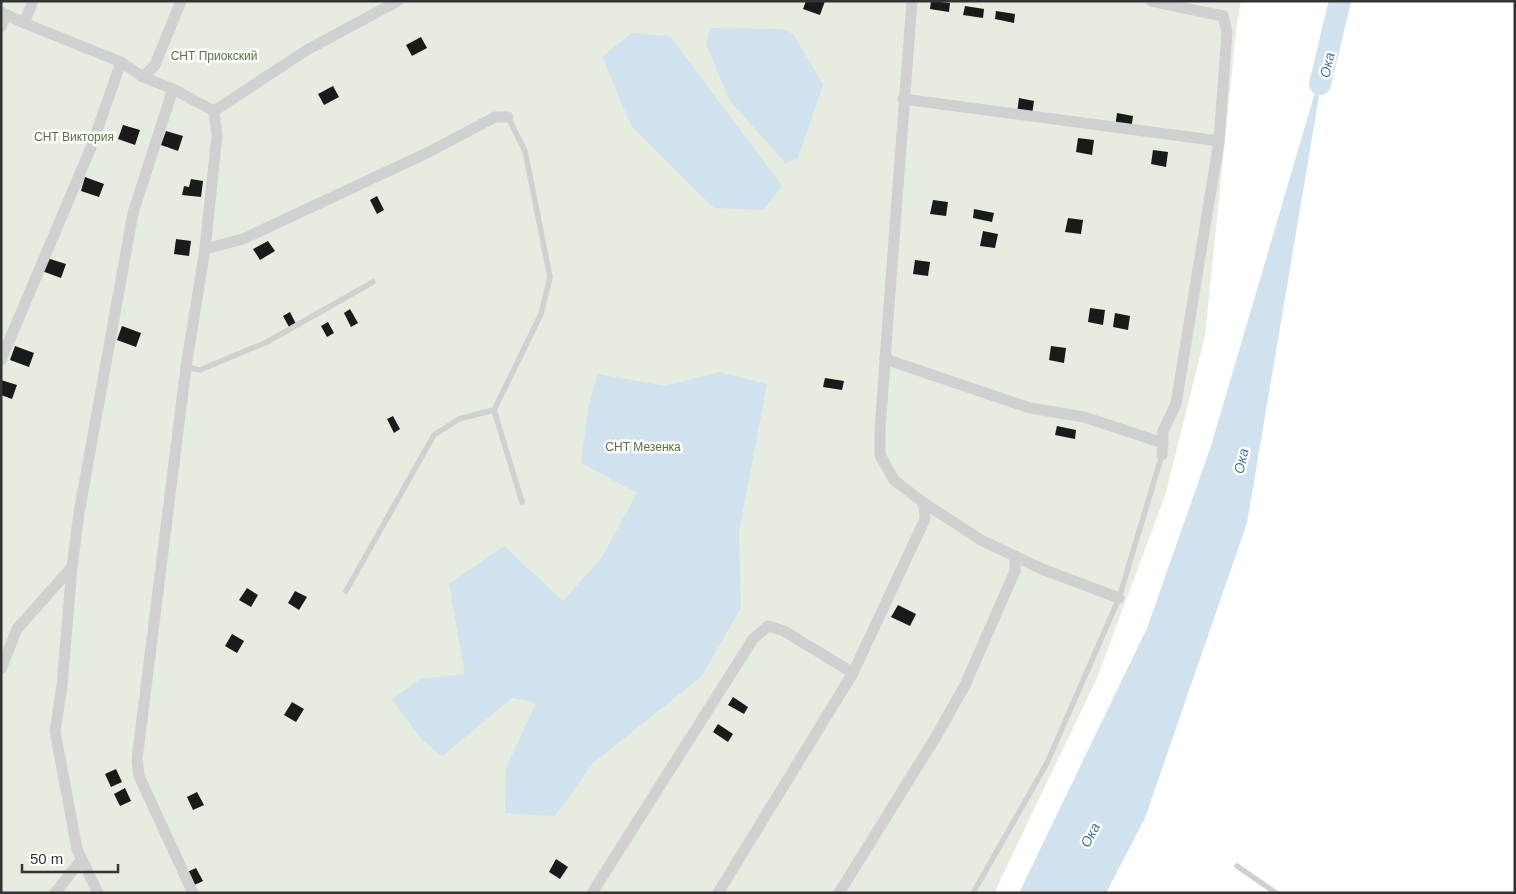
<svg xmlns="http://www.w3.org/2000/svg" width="1516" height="894" font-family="Helvetica,sans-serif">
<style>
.green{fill:#e6ecdf}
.water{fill:#cfe2ee}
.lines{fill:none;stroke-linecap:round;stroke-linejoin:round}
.river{stroke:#cfe2ee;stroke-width:22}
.building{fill:#1a1a1a}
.service{stroke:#d0d0d0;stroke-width:5.5}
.minor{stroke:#d0d0d0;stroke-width:11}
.labels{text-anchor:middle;stroke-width:5;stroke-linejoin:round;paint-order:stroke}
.park-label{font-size:12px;fill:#56703f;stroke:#fff}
.water-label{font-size:14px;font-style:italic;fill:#3f7597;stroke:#fff}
</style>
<rect width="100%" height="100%" fill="#fff"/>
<path class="green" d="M1 1H1241L1237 23 1205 336 1166 493 1097 678 994 893H1Z"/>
<g class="water">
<path d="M710 28 782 29 793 34 823 85 798 158 786 164 730 101 706 44Z"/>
<path d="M632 33 670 36 782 186 763 210 714 208 632 127 602 57Z"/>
<path d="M1326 55 1247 523 1145 818 1106 893H1019L1147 628 1211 446Z"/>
<path d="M719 372 767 384 739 532 741 608 701 677 593 763 555 816 505 813 506 768 536 703 512 698 442 756 422 740 392 699 420 679 465 674 449 584 504 546 563 601 602 557 637 493 581 463 588 408 598 374 665 386Z"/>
</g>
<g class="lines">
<path class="river" d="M1320 84 1340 1"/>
</g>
<g class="building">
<path d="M806 1H825L820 15 803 9Z"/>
<path d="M931 1 950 3 949 12 930 9Z"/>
<path d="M965 6 984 9 983 18 963 15Z"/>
<path d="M996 11 1015 14 1014 23 995 19Z"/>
<path d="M421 37 427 48 412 56 406 45Z"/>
<path d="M333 86 339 97 324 105 318 94Z"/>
<path d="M1019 98 1034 101 1032 115 1017 113Z"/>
<path d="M1117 113 1133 116 1131 130 1115 128Z"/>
<path d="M123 125 140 130 135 145 118 139Z"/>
<path d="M166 131 183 136 178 151 161 145Z"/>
<path d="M1078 138 1094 140 1092 155 1076 152Z"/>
<path d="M1153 150 1168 152 1166 167 1151 164Z"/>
<path d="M85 177 104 184 99 197 81 191Z"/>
<path d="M191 179 203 181 201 197 182 195 184 186 189 187Z"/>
<path d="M377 196 384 210 377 214 370 200Z"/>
<path d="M933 200 948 202 946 216 930 214Z"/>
<path d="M974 209 994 213 992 222 973 218Z"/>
<path d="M1068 218 1083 220 1081 234 1065 232Z"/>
<path d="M983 231 998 234 995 248 980 246Z"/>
<path d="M176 239 191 241 189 256 174 254Z"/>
<path d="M268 241 275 251 260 260 253 249Z"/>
<path d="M47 258 66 264 61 278 42 271Z"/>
<path d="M915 260 930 262 928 276 913 274Z"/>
<path d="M1090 308 1105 310 1103 325 1088 322Z"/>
<path d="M350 309 358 323 351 327 344 313Z"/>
<path d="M290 312 296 324 289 327 283 316Z"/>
<path d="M1115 313 1130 316 1128 330 1113 327Z"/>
<path d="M328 322 334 333 327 337 321 326Z"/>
<path d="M122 326 141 333 136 347 117 340Z"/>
<path d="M15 346 34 353 29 367 10 360Z"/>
<path d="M1051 346 1066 348 1064 363 1049 360Z"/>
<path d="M825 378 844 381 842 390 823 387Z"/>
<path d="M1 380 17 385 12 399 1 395Z"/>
<path d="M393 416 400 429 394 433 387 419Z"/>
<path d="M1057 426 1076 430 1075 439 1055 435Z"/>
<path d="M247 588 258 595 251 607 239 600Z"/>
<path d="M295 591 307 597 299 610 288 603Z"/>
<path d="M898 605 916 614 910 626 891 617Z"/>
<path d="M232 634 244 641 237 653 225 646Z"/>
<path d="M733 697 748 707 744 714 728 705Z"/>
<path d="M292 702 304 709 296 722 284 715Z"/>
<path d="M718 724 733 734 728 742 713 732Z"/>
<path d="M116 769 122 782 111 787 105 774Z"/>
<path d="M125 788 131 801 120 806 114 794Z"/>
<path d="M197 792 204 805 193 810 187 797Z"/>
<path d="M556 859 568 867 560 879 549 872Z"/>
<path d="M196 868 203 881 192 886 185 873Z"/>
</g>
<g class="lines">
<g class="service">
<path d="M508 117 525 151 550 277 541 314 494 410 522 502"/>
<path d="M186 367 200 370 267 342 373 282"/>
<path d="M346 591 434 435 459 419 494 410"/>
<path d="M1237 866 1276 893"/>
<path d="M973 893 1047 763 1119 598 1162 455"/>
</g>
<g class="minor">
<path d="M912 1 888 319 880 430V455L894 480 924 503 981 540 1042 569 1119 598"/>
<path d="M1 12 24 23 121 62 143 77 173 89 214 111 307 50 398 1"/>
<path d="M24 23 33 1"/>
<path d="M1 27 6 15"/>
<path d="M143 77 155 65 181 1"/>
<path d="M903 99 1219 141 1227 32 1223 16 1151 1"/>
<path d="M205 249 243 239 429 152 495 117H508"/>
<path d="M885 359 1030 408 1084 417 1163 443"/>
<path d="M1 360 92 145 121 62"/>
<path d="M1162 455 1163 431 1176 404 1219 141"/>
<path d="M1 669 17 629 72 567"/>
<path d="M55 893 82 859"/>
<path d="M98 893 77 849 55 731 62 686 72 567 79 513 133 213 173 89"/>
<path d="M193 893 139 776 137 759 186 367 205 249 217 135 214 111"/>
<path d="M592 893 753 639 768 626 784 631 853 673"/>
<path d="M718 893 853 673 925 519 924 503"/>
<path d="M839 893 937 735 965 685 1015 571V556"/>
</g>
</g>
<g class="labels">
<g class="park-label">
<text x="214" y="60">СНТ Приокский</text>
<text x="74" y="141">СНТ Виктория</text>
<text x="643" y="451">СНТ Мезенка</text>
</g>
<g class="water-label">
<text transform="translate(1327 65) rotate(-78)" y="5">Ока</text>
<text transform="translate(1241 461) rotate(-78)" y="5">Ока</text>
<text transform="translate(1090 835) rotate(-62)" y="5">Ока</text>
</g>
</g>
<rect width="1516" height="894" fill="none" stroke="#333333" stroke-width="5"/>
<path d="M22 864v8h96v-8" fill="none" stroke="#333333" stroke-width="2.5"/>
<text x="30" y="864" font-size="15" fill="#333333" stroke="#ffffff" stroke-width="4" paint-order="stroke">50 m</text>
</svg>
